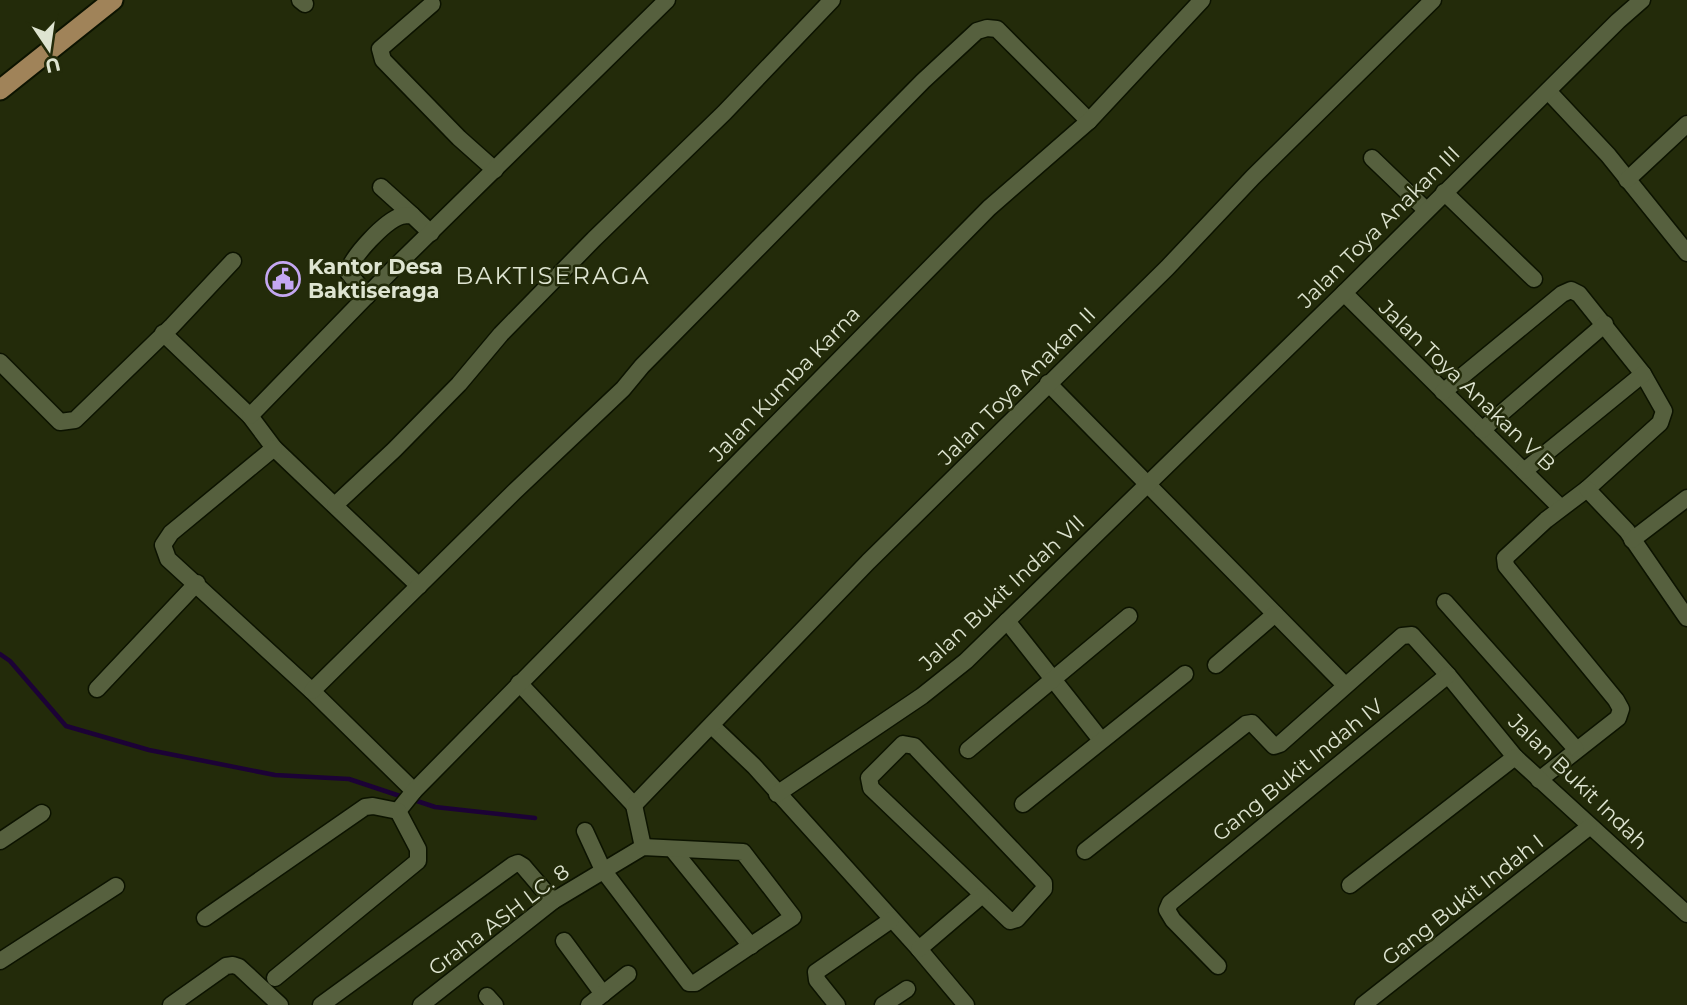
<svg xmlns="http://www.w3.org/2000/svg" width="1687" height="1005" font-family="Montserrat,sans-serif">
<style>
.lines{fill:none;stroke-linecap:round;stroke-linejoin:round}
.stream{stroke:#1c0236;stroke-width:4.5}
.minor-casing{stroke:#0c1300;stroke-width:19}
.major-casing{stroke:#0c1300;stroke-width:23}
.minor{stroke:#56603e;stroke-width:16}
.major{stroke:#a08359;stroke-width:19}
.labels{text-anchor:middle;stroke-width:5;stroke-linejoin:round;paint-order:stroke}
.street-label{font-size:21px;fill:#dee4d1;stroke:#232b0a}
.poi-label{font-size:21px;font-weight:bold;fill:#dee4d1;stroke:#232b0a;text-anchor:start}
.quarter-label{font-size:24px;letter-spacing:2px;fill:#dee4d1;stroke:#232b0a}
</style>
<rect width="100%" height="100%" fill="#232b0a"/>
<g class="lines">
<g class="stream">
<path d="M0 654 10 661 66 726 149 750 275 775 349 779 403 797"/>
<path d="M411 799 435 807 535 818"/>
</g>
<g class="minor-casing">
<g id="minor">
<path d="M300 0 305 4"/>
<path d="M432 4 380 49 383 60 459 138 495 170"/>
<path d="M1548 91 1608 155 1687 253"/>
<path d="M1372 158 1426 210"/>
<path d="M1627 180 1687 124"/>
<path d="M381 187 412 215"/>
<path d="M1444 192 1534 279"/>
<path d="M1344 293 1561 508"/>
<path d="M367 296 348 272C352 256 385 221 401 216 404 215 409 215 412 215L431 233"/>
<path d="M163 333 250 416 274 448 419 586"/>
<path d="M0 362 60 422 75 420 172 326 233 261"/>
<path d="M1048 383 1345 685"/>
<path d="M1443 392 1562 294 1571 290 1579 294 1643 374 1664 411 1660 423 1587 489 1546 520 1505 558 1506 566 1616 700 1621 709 1618 718 1539 780"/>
<path d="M250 416 394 268 667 0"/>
<path d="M1482 430 1605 324"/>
<path d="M274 448 171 533 163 545 168 559 312 691 414 791"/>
<path d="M1524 471 1643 374"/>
<path d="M1587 489 1627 531 1687 618"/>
<path d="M335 505 394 450 459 384 501 334 594 239 724 113 832 0"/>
<path d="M1632 540 1687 498"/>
<path d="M1445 602 1576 749"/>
<path d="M1007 621 1101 740"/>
<path d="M1216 665 1275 614"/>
<path d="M519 683 634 805"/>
<path d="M97 689 197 583"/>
<path d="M312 691 514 492 623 389 642 366 923 81 977 31 987 28 997 29 1089 121"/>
<path d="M712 726 754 766 919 949 966 1005"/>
<path d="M903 744 914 746 1044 883V889L1017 919 1010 921 871 788 869 778Z"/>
<path d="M968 750 1129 616"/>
<path d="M777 794 922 696 966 661 1344 293 1618 21 1642 0"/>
<path d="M1023 804 1185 674"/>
<path d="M634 805 868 562 1167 268 1253 177 1433 0"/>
<path d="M634 805 643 847"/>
<path d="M398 811 414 791 989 208 1089 121 1202 0"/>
<path d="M0 841 42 813"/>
<path d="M673 850 751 946"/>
<path d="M1085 851 1246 724 1252 723 1274 746 1280 744 1402 636 1412 635 1448 675 1515 757 1687 914"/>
<path d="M1350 885 1515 757"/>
<path d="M205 918 365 807 373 806 398 811"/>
<path d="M564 941 603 994"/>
<path d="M919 949 981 896"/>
<path d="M0 961 116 886"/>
<path d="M1218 966 1173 920 1167 910 1170 903 1448 675"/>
<path d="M275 978 418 861V849L398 811"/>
<path d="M487 996 495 1005"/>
<path d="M171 1005 226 966 233 965 239 967 280 1005"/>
<path d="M321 1005 513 865 518 863 523 866 553 901"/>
<path d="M421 1005 553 901 643 847 743 852 793 917 695 983H689L603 870 585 831"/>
<path d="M589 1005 628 974"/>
<path d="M837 1005 817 980 816 972 891 920"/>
<path d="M883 1005 907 989"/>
<path d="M1363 1005 1589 827"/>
</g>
</g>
<g class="major-casing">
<path id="major" d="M0 90 113 0"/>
</g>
<use href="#minor" class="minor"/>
<use href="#major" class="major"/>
</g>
<defs>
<g id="civic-ring" transform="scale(1.75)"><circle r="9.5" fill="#232b0a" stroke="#c4a7f2" stroke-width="1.5"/><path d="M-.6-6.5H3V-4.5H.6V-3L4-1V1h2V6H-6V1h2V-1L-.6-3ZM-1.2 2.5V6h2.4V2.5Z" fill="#c4a7f2"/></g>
</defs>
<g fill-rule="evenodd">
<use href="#civic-ring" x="283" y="279"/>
</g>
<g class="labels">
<g class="street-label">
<text transform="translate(1379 227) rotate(-45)" y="7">Jalan Toya Anakan III</text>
<text transform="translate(785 384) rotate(-46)" y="7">Jalan Kumba Karna</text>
<text transform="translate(1017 386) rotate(-45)" y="7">Jalan Toya Anakan II</text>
<text transform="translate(1467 386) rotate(44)" y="7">Jalan Toya Anakan V B</text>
<text transform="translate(1002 593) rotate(-43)" y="7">Jalan Bukit Indah VII</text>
<text transform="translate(1298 770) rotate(-39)" y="7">Gang Bukit Indah IV</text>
<text transform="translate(1578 782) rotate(44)" y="7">Jalan Bukit Indah</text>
<text transform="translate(1463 900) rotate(-38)" y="7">Gang Bukit Indah I</text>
<text transform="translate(499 920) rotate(-37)" y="7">Graha ASH LC. 8</text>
</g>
<g class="poi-label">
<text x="308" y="274">Kantor Desa<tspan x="308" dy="24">Baktiseraga</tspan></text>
</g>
<g class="quarter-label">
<text x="553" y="284">BAKTISERAGA</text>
</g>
</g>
<g transform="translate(49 49) rotate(167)" stroke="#232b0a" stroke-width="5" paint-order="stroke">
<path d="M0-5L12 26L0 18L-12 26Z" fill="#dee4d1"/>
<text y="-10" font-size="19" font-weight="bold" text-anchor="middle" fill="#dee4d1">U</text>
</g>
</svg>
